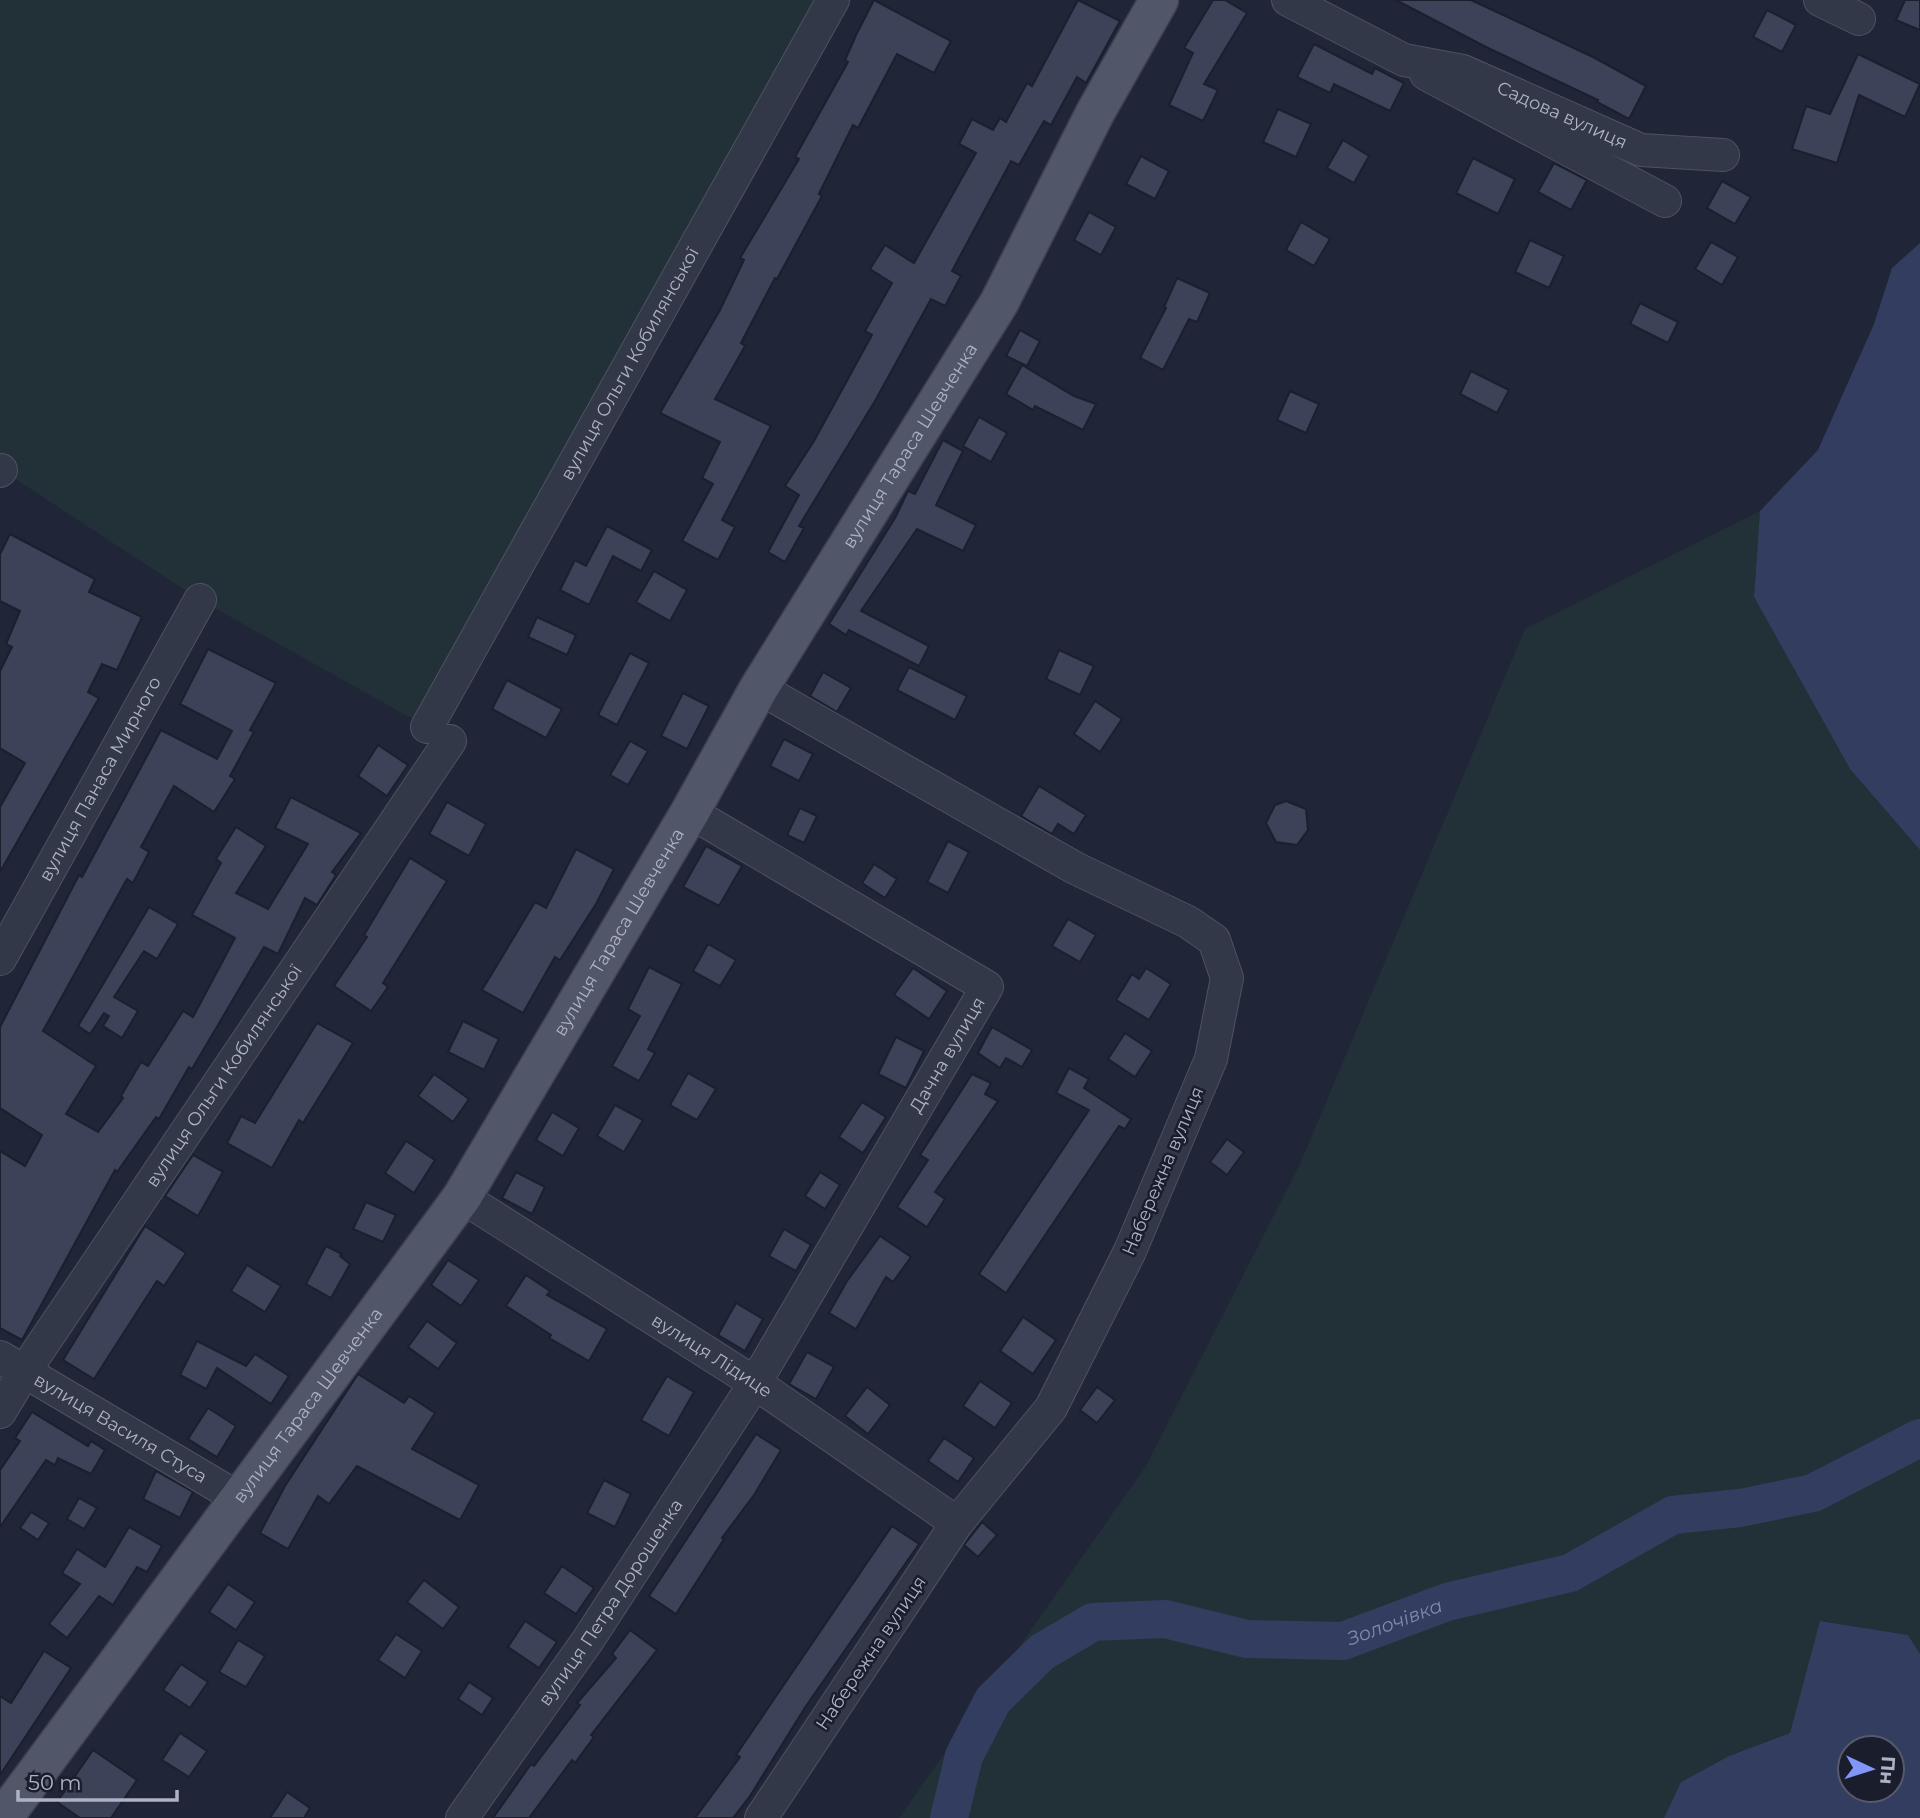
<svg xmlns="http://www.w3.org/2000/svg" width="1920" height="1818" font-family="Montserrat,sans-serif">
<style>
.green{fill:#223138}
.water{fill:#333d5f;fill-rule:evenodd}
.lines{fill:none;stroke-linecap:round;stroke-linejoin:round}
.river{stroke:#333d5f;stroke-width:38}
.building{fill:#3c4258;stroke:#1b1f2e;stroke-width:2}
.minor-casing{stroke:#4e5263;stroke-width:34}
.major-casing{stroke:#3d4151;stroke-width:41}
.minor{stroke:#333848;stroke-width:32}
.major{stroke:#515668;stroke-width:38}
.labels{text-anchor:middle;stroke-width:5;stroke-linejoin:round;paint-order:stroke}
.street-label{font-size:18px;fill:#aeb2c5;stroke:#191d2c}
.water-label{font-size:19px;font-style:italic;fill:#7d8ab2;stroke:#191d2c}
</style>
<rect width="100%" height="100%" fill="#202537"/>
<g class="green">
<path d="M0 0H833L427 727 200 600 0 469Z"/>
<path d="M1760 511 1754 597 1850 769 1920 850V1654L1908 1635 1821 1621 1790 1733 1729 1756 1681 1782 1664 1818H899L1146 1466 1300 1164 1525 629Z"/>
</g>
<g class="water">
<path d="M1920 243V850L1850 769 1754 597 1760 511 1818 450 1874 324 1892 268Z"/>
<path d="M1820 1621 1908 1635 1920 1654V1818H1664L1681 1782 1729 1756 1790 1733ZM1850 1748H1892V1790H1850Z"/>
</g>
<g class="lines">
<path class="river" id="s1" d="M949 1818 964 1756 993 1700 1042 1652 1093 1622 1165 1619 1247 1639 1343 1641 1447 1602 1570 1573 1673 1515 1740 1508 1813 1493 1920 1438"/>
</g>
<g class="building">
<path d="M874 0 951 41 934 73 897 54 858 128 853 125 819 194 822 196 777 279 775 278 741 343 745 346 715 399 771 426 722 520 735 527 718 560 682 541 713 484 702 478 720 442 660 413 720 310 744 260 740 258 799 159 795 157 848 62 845 60 857 33Z"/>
<path d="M1078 0 1120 21 1086 83 1077 77 1051 125 1044 121 1019 165 1011 161 952 271 961 276 945 306 931 299 875 401 799 526 804 528 785 562 768 552 799 495 785 486 814 441 872 335 865 331 892 283 870 269 885 245 914 263 976 153 959 144 972 119 993 130 1000 118 1006 122 1027 83 1032 86Z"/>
<path d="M1213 0H1225L1247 13 1204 84 1218 90 1203 121 1169 105 1193 53 1184 48Z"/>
<path d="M1396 0H1471L1593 57 1646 86 1629 119 1597 102 1598 100 1486 47Z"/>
<path d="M1905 0H1920V30L1896 20Z"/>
<path d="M1767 10 1796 25 1782 52 1753 37Z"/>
<path d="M1314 44 1372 74 1375 68 1404 83 1390 111 1334 84 1330 93 1297 77Z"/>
<path d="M1858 54 1920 84 1905 117 1859 95 1837 163 1792 149 1806 106 1830 114Z"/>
<path d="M1278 109 1311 124 1296 157 1263 142Z"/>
<path d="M1343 140 1369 156 1354 183 1327 168Z"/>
<path d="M1141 156 1169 171 1155 199 1126 184Z"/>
<path d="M1473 158 1515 179 1498 214 1456 193Z"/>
<path d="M1554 163 1587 180 1571 210 1538 192Z"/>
<path d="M1722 181 1751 197 1735 224 1707 208Z"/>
<path d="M1089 212 1116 227 1101 255 1074 240Z"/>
<path d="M1301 222 1330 239 1314 266 1286 250Z"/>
<path d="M1530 240 1564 256 1549 288 1515 272Z"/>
<path d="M1711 242 1738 257 1722 285 1695 269Z"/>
<path d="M1177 278 1210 293 1197 322 1189 319 1163 370 1140 358 1166 308 1164 307Z"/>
<path d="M1640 303 1678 322 1668 343 1630 324Z"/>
<path d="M1020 330 1040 341 1027 366 1006 356Z"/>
<path d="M1022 365 1074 396 1096 404 1083 430 1035 406 1033 410 1006 394Z"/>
<path d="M1471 371 1509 390 1497 413 1460 394Z"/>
<path d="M1290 391 1319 404 1306 433 1277 420Z"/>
<path d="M979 417 1007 433 991 462 963 446Z"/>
<path d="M943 440 963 451 936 505 976 525 963 551 917 529 861 611 929 646 919 666 849 630 846 635 829 624 895 518 908 491 915 494Z"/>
<path d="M607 526 652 550 641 571 613 556 589 605 560 590 575 560 586 566Z"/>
<path d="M10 534 95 579 89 592 142 617 117 670 102 664 88 692 99 698 0 872V807L25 763 0 748V671L12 647 6 644 20 611 0 601V554Z"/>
<path d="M654 571 687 590 670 621 636 602Z"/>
<path d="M537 617 576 635 567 655 528 637Z"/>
<path d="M208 649 276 683 250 730 254 732 230 776 235 779 214 812 174 786 141 847 149 852 133 883 127 879 43 1031 96 1066 66 1114 98 1132 123 1098 121 1096 141 1062 148 1066 183 1011 193 1017 235 938 192 915 221 863 216 859 236 827 266 846 236 893 268 909 308 844 275 828 291 797 361 833 332 872 336 875 317 905 305 898 278 954 264 947 192 1069 189 1067 159 1119 156 1117 117 1172 115 1170 22 1340 0 1328V1151L25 1166 42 1135 0 1108V1027L79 875 82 877 161 730 217 759 232 731 180 704Z"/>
<path d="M1059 650 1094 666 1080 695 1046 679Z"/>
<path d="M630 653 649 663 617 725 598 715Z"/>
<path d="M909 667 967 696 955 720 897 690Z"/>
<path d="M823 672 851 688 837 712 810 696Z"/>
<path d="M507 680 562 709 546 738 492 709Z"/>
<path d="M683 693 709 706 687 749 661 736Z"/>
<path d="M1095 701 1122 719 1100 752 1074 734Z"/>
<path d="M784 739 813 754 799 781 770 766Z"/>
<path d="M630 741 648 751 628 785 610 775Z"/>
<path d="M378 745 408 765 387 796 358 776Z"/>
<path d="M1039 786 1086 815 1074 834 1058 824 1052 834 1021 816Z"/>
<path d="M1286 801 1306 809 1308 830 1297 845 1276 842 1266 823 1275 805Z"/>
<path d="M447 802 486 824 469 856 429 834Z"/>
<path d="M800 808 817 816 804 843 787 835Z"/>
<path d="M948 841 969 852 948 893 927 882Z"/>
<path d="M706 846 742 866 719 906 683 887Z"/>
<path d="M576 849 614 869 596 904 560 960 555 957 523 1013 482 990 535 902 546 908Z"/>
<path d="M410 858 447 881 383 983 388 987 371 1011 334 986 367 937 364 935Z"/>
<path d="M874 864 897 879 885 898 862 883Z"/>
<path d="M149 907 178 924 157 959 144 951 114 997 138 1011 122 1038 103 1026 109 1016 104 1013 90 1034 78 1026Z"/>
<path d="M1068 919 1096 935 1080 962 1052 946Z"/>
<path d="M708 944 736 960 720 986 693 971Z"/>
<path d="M649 967 682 984 648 1049 655 1053 639 1081 612 1066 640 1016 628 1009Z"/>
<path d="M913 968 947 991 929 1019 894 995Z"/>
<path d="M1146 968 1171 984 1149 1020 1116 1000 1132 974 1139 979Z"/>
<path d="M463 1021 499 1039 484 1070 448 1052Z"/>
<path d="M317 1023 353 1043 303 1123 299 1120 272 1168 227 1143 241 1116 255 1123Z"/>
<path d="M992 1027 1032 1050 1022 1067 1006 1058 1000 1068 978 1053Z"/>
<path d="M1125 1033 1152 1051 1135 1077 1108 1059Z"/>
<path d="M896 1037 924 1051 906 1088 878 1074Z"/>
<path d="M1069 1068 1089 1079 1084 1088 1131 1119 1125 1129 1119 1126 1006 1293 979 1274 1089 1110 1056 1093Z"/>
<path d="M688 1073 716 1089 697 1120 670 1105Z"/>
<path d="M434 1074 469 1099 453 1122 418 1096Z"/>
<path d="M972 1074 991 1083 985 1094 998 1101 935 1192 945 1199 927 1227 897 1207 928 1160 920 1155Z"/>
<path d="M862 1102 886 1117 863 1153 839 1137Z"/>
<path d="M615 1105 643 1120 624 1152 597 1136Z"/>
<path d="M552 1112 579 1128 563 1156 536 1140Z"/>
<path d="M1227 1139 1244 1152 1227 1175 1210 1162Z"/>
<path d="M406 1141 435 1160 414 1193 385 1173Z"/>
<path d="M193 1155 223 1172 198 1216 165 1196Z"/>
<path d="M516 1172 545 1187 532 1214 502 1198Z"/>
<path d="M820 1172 840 1185 825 1209 805 1196Z"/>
<path d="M366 1202 396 1215 383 1242 353 1229Z"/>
<path d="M145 1226 186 1253 164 1286 157 1281 94 1379 63 1360Z"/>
<path d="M784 1229 811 1245 796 1271 769 1256Z"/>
<path d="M880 1236 911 1257 893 1282 886 1277 856 1329 829 1313 847 1281Z"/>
<path d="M326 1246 342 1254 340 1256 350 1264 331 1298 306 1284Z"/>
<path d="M448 1260 479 1280 461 1306 431 1285Z"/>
<path d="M247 1265 281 1286 265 1312 231 1291Z"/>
<path d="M526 1275 550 1291 547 1295 607 1329 589 1361 549 1338 551 1335 506 1306Z"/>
<path d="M736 1303 763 1319 745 1351 718 1335Z"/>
<path d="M1023 1317 1056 1340 1033 1374 1000 1351Z"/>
<path d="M427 1321 457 1343 438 1369 408 1347Z"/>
<path d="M197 1341 246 1366 255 1354 289 1376 271 1404 217 1368 206 1389 180 1375Z"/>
<path d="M807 1352 834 1367 816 1399 789 1384Z"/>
<path d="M358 1374 404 1403 409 1396 435 1413 412 1449 479 1485 460 1520 357 1466 329 1504 318 1496 288 1549 260 1533 285 1486Z"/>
<path d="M667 1376 694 1392 669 1436 641 1420Z"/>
<path d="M980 1381 1012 1403 995 1428 963 1406Z"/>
<path d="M867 1387 890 1405 868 1434 845 1416Z"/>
<path d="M1097 1387 1115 1400 1097 1423 1080 1410Z"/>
<path d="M208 1408 236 1426 217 1457 188 1439Z"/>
<path d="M32 1412 88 1446 91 1441 105 1450 91 1474 58 1458 55 1465 46 1460 0 1527V1470L20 1441 15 1438Z"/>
<path d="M756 1434 781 1450 754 1495 722 1538 724 1539 676 1614 649 1596Z"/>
<path d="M944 1438 974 1458 958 1482 928 1461Z"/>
<path d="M156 1471 193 1492 180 1518 143 1499Z"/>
<path d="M604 1480 631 1494 615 1527 587 1513Z"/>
<path d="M79 1498 97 1508 84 1529 67 1519Z"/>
<path d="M31 1512 49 1523 38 1540 20 1528Z"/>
<path d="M982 1522 997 1535 978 1557 964 1545Z"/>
<path d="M892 1526 919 1544 806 1706 750 1796 733 1818H695L740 1757 736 1755Z"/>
<path d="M129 1527 162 1546 147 1572 137 1567 113 1605 99 1596 67 1638 49 1624 80 1584 62 1573 77 1549 105 1567Z"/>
<path d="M562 1566 594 1588 576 1614 544 1593Z"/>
<path d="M424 1580 459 1607 443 1629 407 1602Z"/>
<path d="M228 1584 255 1602 236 1630 209 1612Z"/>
<path d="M525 1621 557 1642 539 1668 508 1647Z"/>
<path d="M630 1630 657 1650 591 1735 594 1737 575 1763 572 1760 529 1818H493L531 1764 534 1766 580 1705 577 1703 616 1658 612 1654Z"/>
<path d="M396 1634 422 1651 405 1678 378 1660Z"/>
<path d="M238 1640 265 1656 246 1687 219 1672Z"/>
<path d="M44 1651 71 1668 0 1775V1696L11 1703Z"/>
<path d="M181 1664 208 1682 190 1708 163 1690Z"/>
<path d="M469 1682 493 1698 482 1715 458 1699Z"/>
<path d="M180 1733 207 1751 189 1777 162 1760Z"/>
<path d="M93 1750 137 1780 111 1818H80L57 1802Z"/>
<path d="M287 1792 310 1808 304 1818H270Z"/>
</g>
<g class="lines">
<g class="minor-casing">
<g id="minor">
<path id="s2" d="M1288 0 1404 60 1463 71 1641 150 1723 155"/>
<path d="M1820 0 1859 19"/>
<path d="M1426 74 1665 201"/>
<path d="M0 471 1 470"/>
<path d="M759 688 1075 868 1188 922 1214 940 1227 978 1211 1059 1130 1251 1051 1408 957 1523 761 1818"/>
<path id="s3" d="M427 727 833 0"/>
<path id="s4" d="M0 959 200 600"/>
<path id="s5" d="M462 1197 755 1383 957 1523"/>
<path id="s6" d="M0 1357 240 1499"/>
<path id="s7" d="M0 1412 24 1372 450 741"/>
<path id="s8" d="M462 1818 588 1640 755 1383 987 987 690 812"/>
</g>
</g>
<g class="major-casing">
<g id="major">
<path id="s9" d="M3 1818 462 1197 690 812 759 688 999 303 1095 113 1159 0"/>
</g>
</g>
<use href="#minor" class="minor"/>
<use href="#major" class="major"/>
</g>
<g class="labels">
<g class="street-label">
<text dy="6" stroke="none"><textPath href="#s2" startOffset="299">Садова вулиця</textPath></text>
<text dy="6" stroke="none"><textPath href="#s3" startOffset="416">вулиця Ольги Кобилянської</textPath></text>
<text dy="6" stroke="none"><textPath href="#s9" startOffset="1647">вулиця Тараса Шевченка</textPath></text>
<text dy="6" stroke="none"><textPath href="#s4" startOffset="206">вулиця Панаса Мирного</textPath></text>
<text dy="6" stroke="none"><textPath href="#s9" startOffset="1080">вулиця Тараса Шевченка</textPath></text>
<text dy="6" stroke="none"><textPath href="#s8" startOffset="905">Дачна вулиця</textPath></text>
<text dy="6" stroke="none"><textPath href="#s7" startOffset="404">вулиця Ольги Кобилянської</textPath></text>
<text transform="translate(1163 1171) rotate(-67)" y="6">Набережна вулиця</text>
<text dy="6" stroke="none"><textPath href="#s5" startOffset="296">вулиця Лідице</textPath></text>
<text dy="6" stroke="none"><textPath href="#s9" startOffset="513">вулиця Тараса Шевченка</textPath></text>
<text dy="6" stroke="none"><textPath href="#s6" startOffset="140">вулиця Василя Стуса</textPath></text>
<text dy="6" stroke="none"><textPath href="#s8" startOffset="262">вулиця Петра Дорошенка</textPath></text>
<text transform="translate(871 1653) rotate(-56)" y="6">Набережна вулиця</text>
</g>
<g class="water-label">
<text dy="7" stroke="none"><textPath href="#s1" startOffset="562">Золочівка</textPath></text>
</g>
</g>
<g transform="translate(1871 1769) rotate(94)"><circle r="33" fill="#191d2c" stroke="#555969" stroke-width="2"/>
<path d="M0-5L12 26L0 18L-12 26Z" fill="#8096f8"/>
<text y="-10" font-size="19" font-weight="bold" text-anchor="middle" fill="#aeb2c5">Пн</text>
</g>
<path d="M18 1790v10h159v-10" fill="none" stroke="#aeb2c5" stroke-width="3.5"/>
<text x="28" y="1790" font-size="21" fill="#aeb2c5" stroke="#191d2c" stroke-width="5" paint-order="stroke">50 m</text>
</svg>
